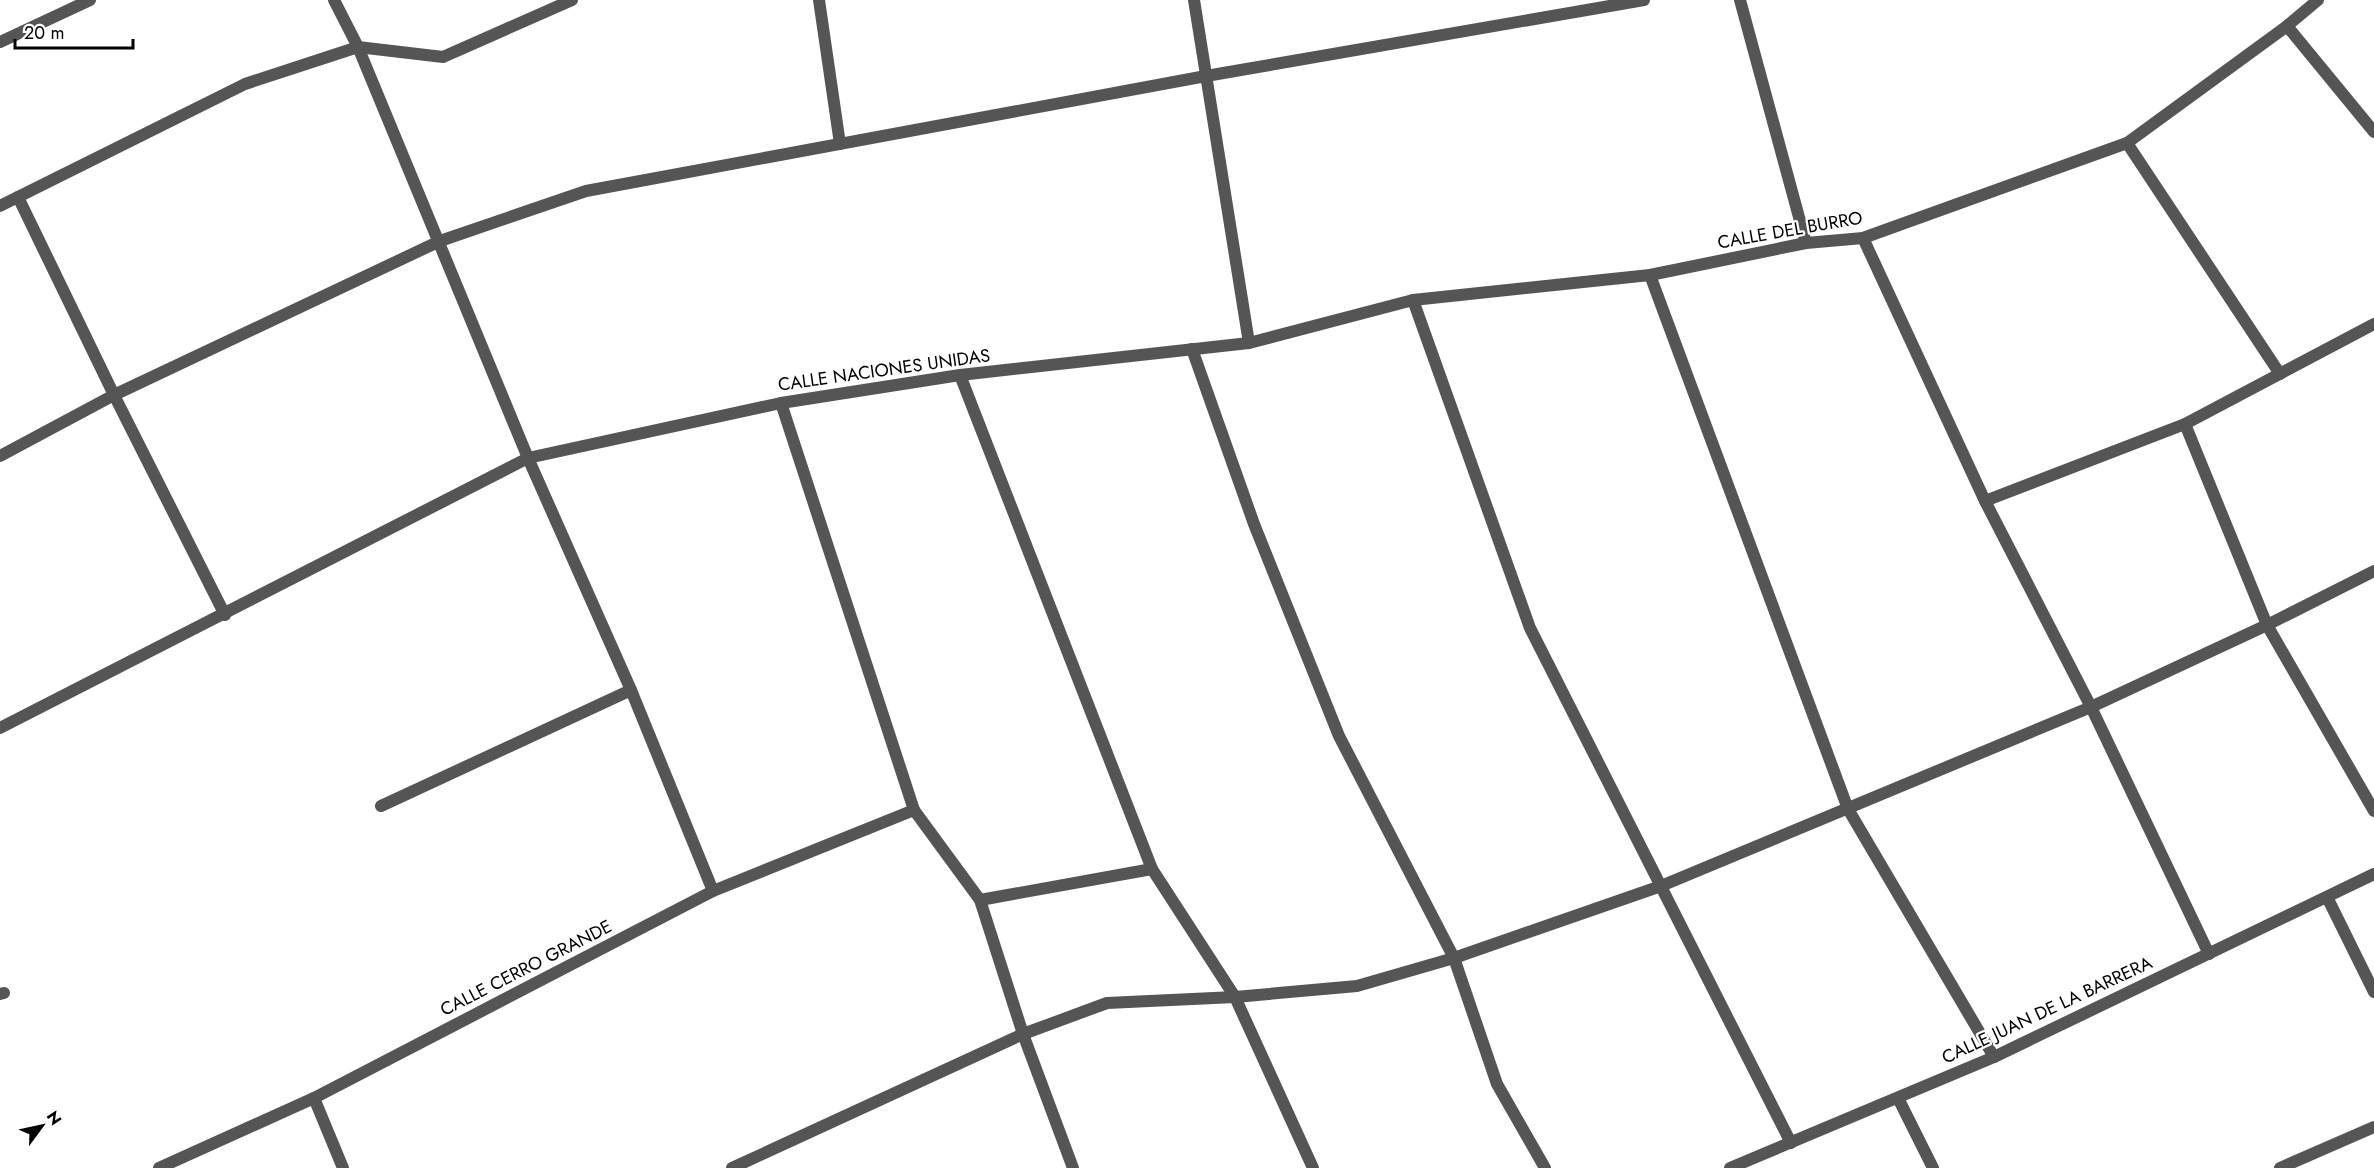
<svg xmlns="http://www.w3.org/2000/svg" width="2374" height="1168" font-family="Jost,sans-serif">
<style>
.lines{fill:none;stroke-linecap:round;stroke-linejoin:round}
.minor{stroke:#555;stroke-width:12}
.tertiary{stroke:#555;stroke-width:12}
.labels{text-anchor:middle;stroke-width:4.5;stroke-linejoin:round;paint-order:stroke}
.street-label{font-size:18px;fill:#000;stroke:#fff}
</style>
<rect width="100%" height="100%" fill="#fff"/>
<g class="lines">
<g class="minor">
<path d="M334 0 358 47 528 458 631 690 713 891"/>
<path d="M819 0 840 144"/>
<path d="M1194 0 1249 343"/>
<path d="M1740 0 1806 243"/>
<path d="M2287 26 2374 132"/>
<path d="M0 42 90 0"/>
<path d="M2127 143 2280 374"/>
<path d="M18 197 114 395 225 615"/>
<path d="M1863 238 1985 501 2091 707 2209 954"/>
<path d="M1650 275 1848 809 1994 1057"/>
<path d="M1413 300 1530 628 1791 1143"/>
<path d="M1192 349 1254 524 1339 736 1454 958 1497 1084 1545 1168"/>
<path d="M960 375 1152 869 1235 997 1313 1168"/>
<path d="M781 403 914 810 980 900 1023 1034 1073 1168"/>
<path d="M2185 424 2267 625 2374 811"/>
<path d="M0 456 114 395 440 241 586 191 1206 76 1644 0"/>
<path d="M1985 501 2185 424 2374 324"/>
<path d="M0 728 528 458 781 403 960 375 1249 343 1413 300 1650 275 1806 243 1863 238 2127 143 2287 26 2318 0"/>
<path d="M381 806 631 690"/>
<path d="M2327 897 2374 992"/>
<path d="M980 900 1152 869"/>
<path d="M0 994 4 993"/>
<path d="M314 1098 343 1168"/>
<path d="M1898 1098 1933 1168"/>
<path d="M159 1168 314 1098 713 891 914 810"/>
<path d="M732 1168 1023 1034 1107 1003 1235 997 1357 986 1454 958 1661 886 2091 707 2267 625 2374 571"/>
<path d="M1730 1168 1994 1057 2374 874"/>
<path d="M2280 1168 2374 1127"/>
</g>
<path class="tertiary" d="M0 206 245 84 358 47 443 57 572 0"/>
</g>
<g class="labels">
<g class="street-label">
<text transform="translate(1790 230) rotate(-10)" y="6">CALLE DEL BURRO</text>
<text transform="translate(884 370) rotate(-8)" y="6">CALLE NACIONES UNIDAS</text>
<text transform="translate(526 968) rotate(-27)" y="6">CALLE CERRO GRANDE</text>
<text transform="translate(2047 1010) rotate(-25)" y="6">CALLE JUAN DE LA BARRERA</text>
</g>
</g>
<g transform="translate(42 1126) rotate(57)" stroke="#ffffff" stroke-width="4.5" paint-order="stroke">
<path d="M0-4.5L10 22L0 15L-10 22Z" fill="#000000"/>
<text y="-9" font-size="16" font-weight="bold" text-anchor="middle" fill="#000000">N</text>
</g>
<path d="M15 39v9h118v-9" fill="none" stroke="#000000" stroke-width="3"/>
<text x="24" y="39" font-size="18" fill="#000000" stroke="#ffffff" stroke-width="4.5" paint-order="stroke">20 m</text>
</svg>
